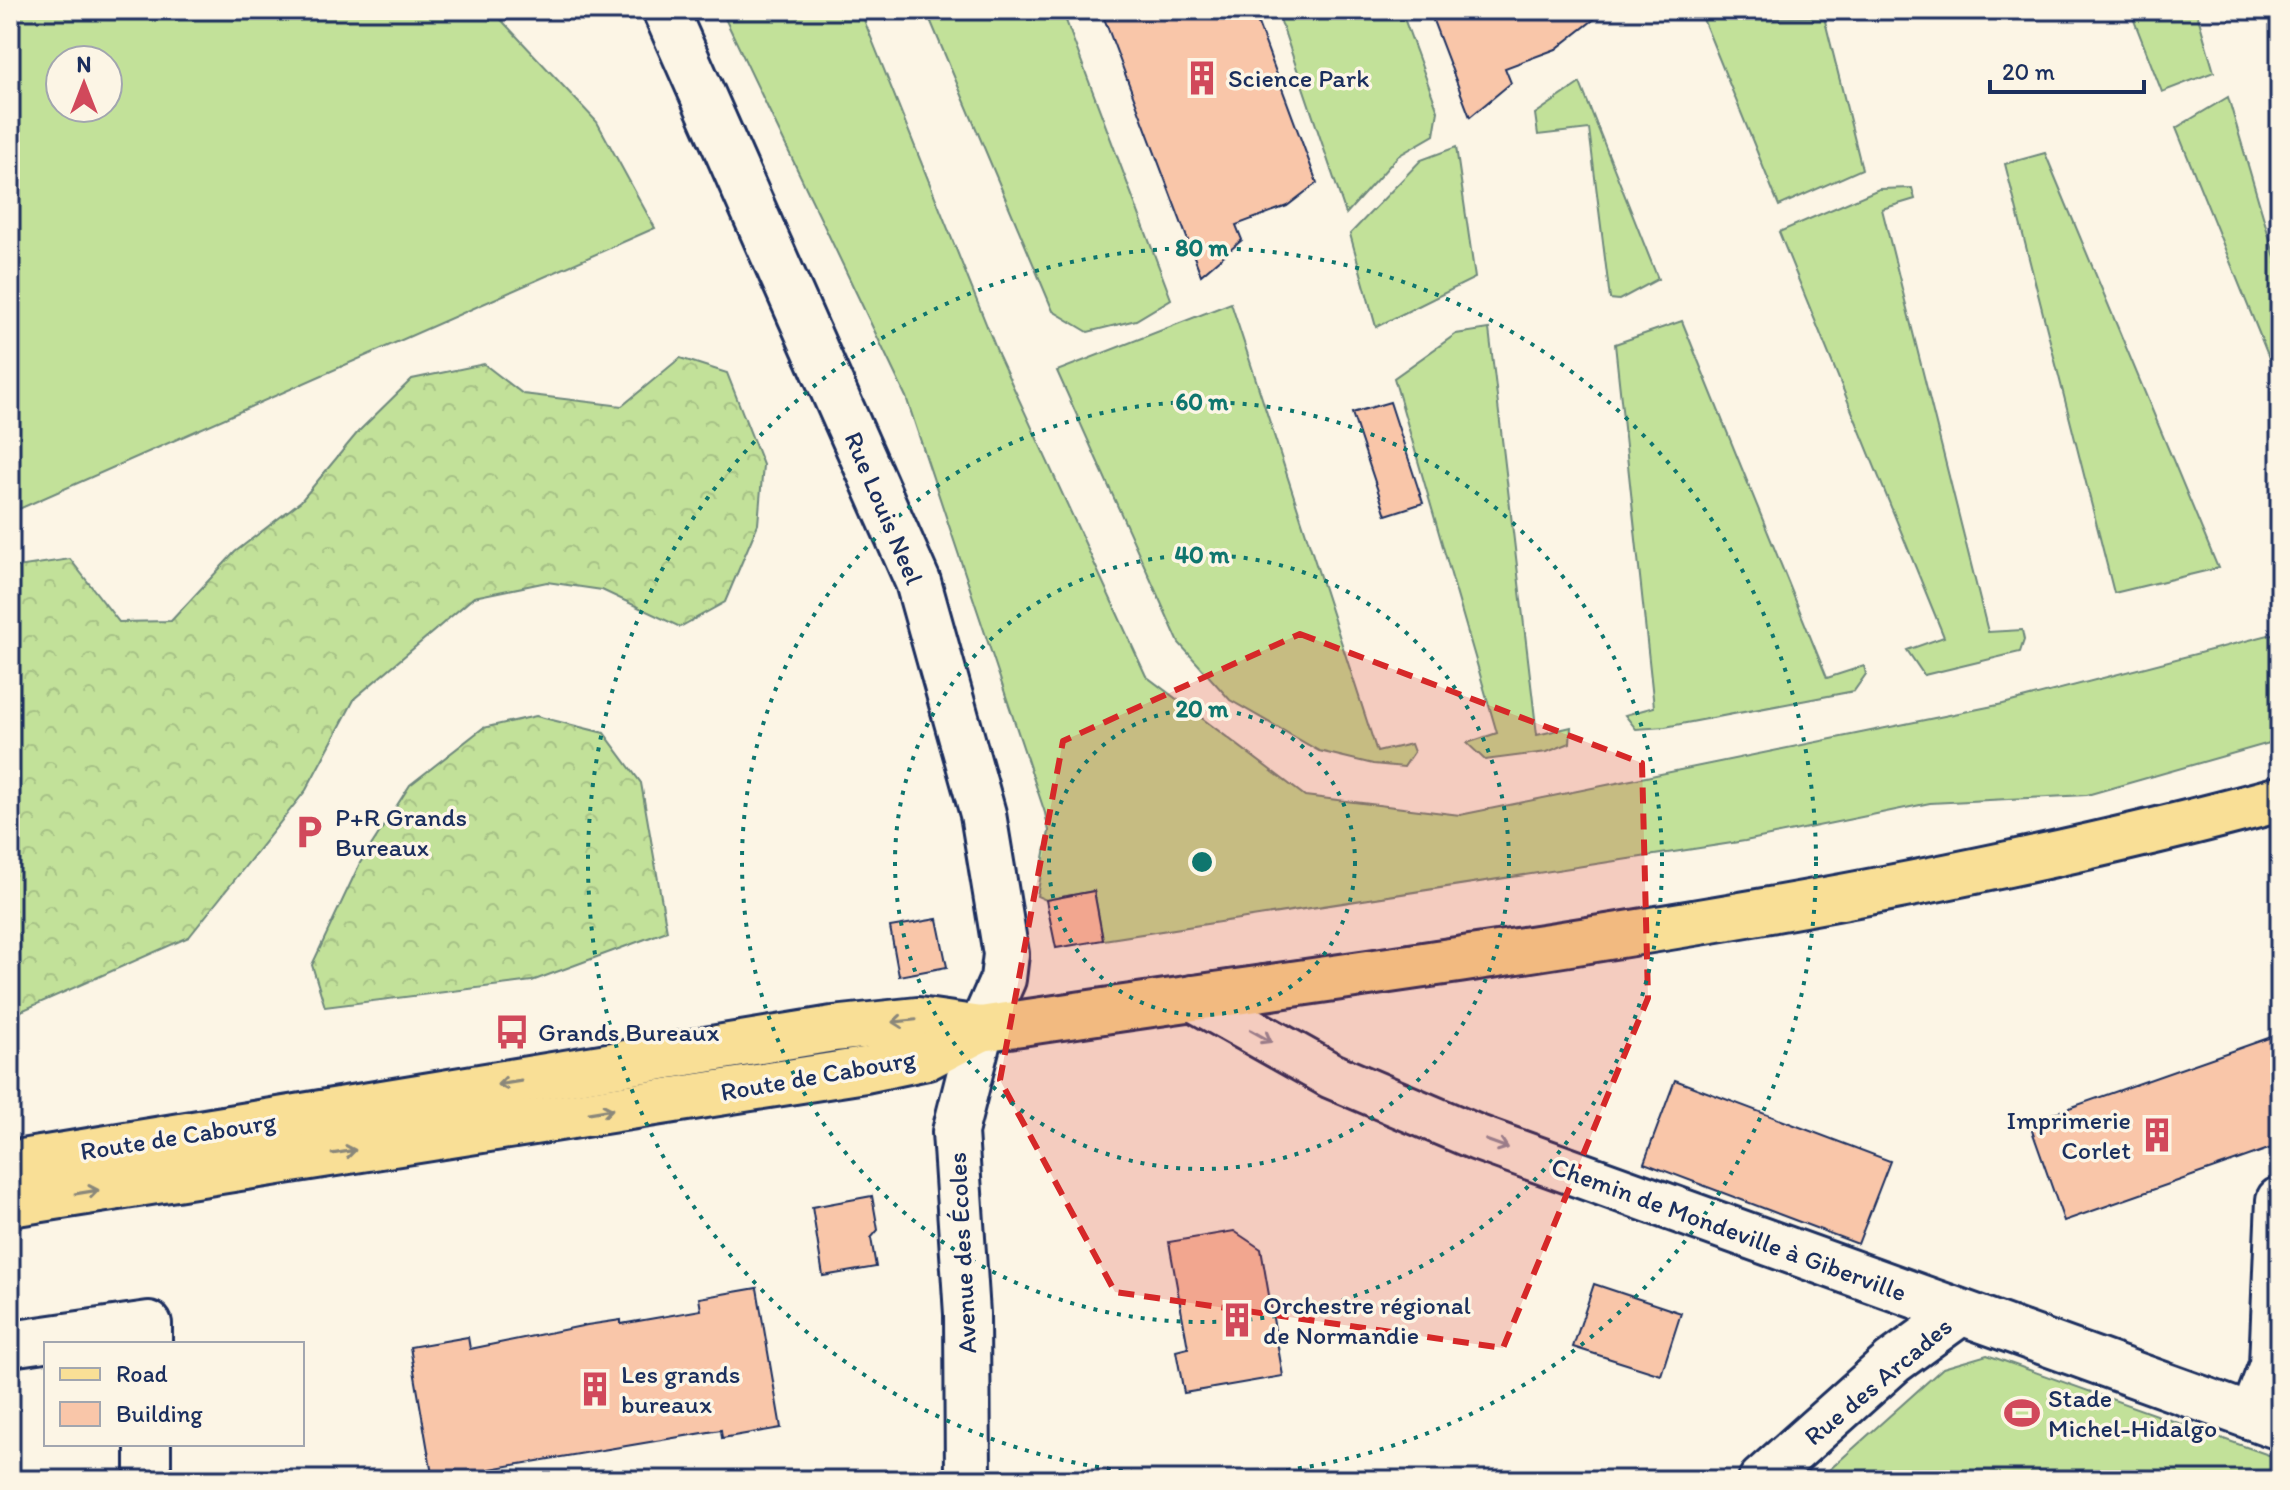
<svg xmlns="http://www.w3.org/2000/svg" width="2290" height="1490" font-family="Itim,sans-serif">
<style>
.grass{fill:#c2e199;stroke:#6e887c;stroke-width:2;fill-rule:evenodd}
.forest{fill:url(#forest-crowns);stroke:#6e887c;stroke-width:2}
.building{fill:#f9c6a9;stroke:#1b2f5e;stroke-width:2}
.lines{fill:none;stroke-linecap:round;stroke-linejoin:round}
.minor-casing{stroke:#1b2f5e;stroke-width:50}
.major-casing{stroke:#1b2f5e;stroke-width:50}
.minor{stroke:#fcf5e5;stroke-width:44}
.major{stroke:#f9df96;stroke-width:44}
.oneway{stroke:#8a877a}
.oneway2{stroke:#8c92a2}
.marked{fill:#d62828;fill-opacity:0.2;stroke:#d62828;stroke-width:6;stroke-dasharray:16 10;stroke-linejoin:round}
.ring{fill:none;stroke:#0f766e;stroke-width:4;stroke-dasharray:4 8}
.labels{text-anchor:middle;stroke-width:7;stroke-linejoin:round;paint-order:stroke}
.poi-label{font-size:26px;fill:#1b2f5e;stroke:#fcf5e5;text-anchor:start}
.street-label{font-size:26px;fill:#1b2f5e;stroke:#fcf5e5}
.centre{fill:#0f766e;stroke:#fcf5e5;stroke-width:4}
.ring-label{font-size:24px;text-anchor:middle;font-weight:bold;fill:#0f766e;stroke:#fcf5e5;stroke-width:7;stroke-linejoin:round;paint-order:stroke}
</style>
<defs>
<pattern id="forest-crowns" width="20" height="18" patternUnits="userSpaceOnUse" patternTransform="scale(2)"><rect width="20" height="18" fill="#c2e199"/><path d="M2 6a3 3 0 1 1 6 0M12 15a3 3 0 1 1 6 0" fill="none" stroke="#a6c186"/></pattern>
</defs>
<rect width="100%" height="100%" fill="#fcf5e5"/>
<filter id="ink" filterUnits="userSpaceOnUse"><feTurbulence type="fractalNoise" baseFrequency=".0125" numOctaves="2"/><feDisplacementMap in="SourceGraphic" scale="16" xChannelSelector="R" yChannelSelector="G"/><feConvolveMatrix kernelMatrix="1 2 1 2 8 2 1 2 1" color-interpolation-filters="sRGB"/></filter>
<g filter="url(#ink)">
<g class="grass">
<path d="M10 10H492L597 122 655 228 10 513ZM60 60H108V108H60Z"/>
<path d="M721 10H860L999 356 1146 676 1305 796 1460 815 2003 704 2280 632V740L2087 795 1930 803 1745 841 1103 940 1094 891 1046 900 1037 896 1049 831 1045 813 906 397Z"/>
<path d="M926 10H1062L1171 299 1136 320 1088 332 1053 311Z"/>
<path d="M1277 10H1401L1438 111 1434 135 1398 156 1346 214Z"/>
<path d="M2130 10H2196L2214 72 2162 92Z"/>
<path d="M1824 17 1862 169 1779 206 1703 19Z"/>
<path d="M1580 83 1658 279 1619 300 1610 299 1589 129 1538 135 1535 114Z"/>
<path d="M2228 97 2280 274V385L2176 128Z"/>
<path d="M1456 147 1475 278 1376 327 1350 234 1421 160Z"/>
<path d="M2045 153 2218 568 2114 593 2005 164Z"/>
<path d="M1912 188 1915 199 1882 209 1988 632 2022 630 2024 640 2020 652 1924 675 1907 650 1944 637 1779 232 1879 189Z"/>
<path d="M1231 303 1377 752 1411 744 1414 752 1404 767 1373 764 1319 751 1230 700 1179 643 1057 371Z"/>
<path d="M1682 321 1827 678 1864 666 1866 674 1854 691 1665 727 1636 729 1625 715 1654 707 1615 344Z"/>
<path d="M1489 329 1537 735 1571 727 1570 743 1547 752 1485 760 1467 743 1497 733 1394 378 1456 334Z"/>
<path d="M1987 1355 2280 1459V1480H1818L1943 1368Z"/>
</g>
<g class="forest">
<path d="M680 358 727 373 763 465 758 524 725 602 680 627 602 590 547 582 474 597 355 698 306 790 189 937 10 1016V568L70 559 119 622 171 621 235 552 301 501 358 432 412 379 484 364 523 394 622 406Z"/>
<path d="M536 716 604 733 641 783 667 931 532 981 325 1007 312 965 360 863 410 785 483 728Z"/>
</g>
<g class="building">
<path d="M1101 10H1253L1317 183 1287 206 1236 225 1242 240 1201 275Z"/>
<path d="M1429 10H1606L1556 49 1505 68 1511 83 1470 117Z"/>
<path d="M1390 402 1423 503 1386 515 1352 413Z"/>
<path d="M1094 891 1103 940 1056 948 1046 900Z"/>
<path d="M937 919 947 967 899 976 890 927Z"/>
<path d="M2280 1034V1145L2064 1221 2029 1122Z"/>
<path d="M1675 1080 1890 1161 1858 1244 1644 1163Z"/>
<path d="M872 1196 878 1230 871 1238 876 1267 823 1276 812 1207Z"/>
<path d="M1234 1231 1261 1249 1283 1376 1184 1393 1176 1351 1188 1348 1169 1242Z"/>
<path d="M1594 1284 1681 1313 1661 1375 1573 1347Z"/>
<path d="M757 1288 781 1428 722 1438 721 1430 490 1469 493 1480H433L410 1347 468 1337 470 1349 587 1325 621 1320V1324L701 1310 699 1298Z"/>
</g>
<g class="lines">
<g class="minor-casing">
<g id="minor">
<path d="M665 10 918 582 983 814 1006 954 1003 979 981 1029 955 1132 967 1314 968 1480"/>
<path d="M1193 998 1332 1076 1478 1138 2280 1427"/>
<path d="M10 1344 149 1324V1344"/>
<path d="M2252 1417 2272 1365 2279 1200"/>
<path d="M148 1480V1444"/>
<path d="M1761 1480 1893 1362 1959 1314"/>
</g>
</g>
<g class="major-casing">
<g id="major">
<path d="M10 1164 833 1029 918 1020 981 1029C1416 964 1855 914 2280 799"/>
<path d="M10 1204 865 1070 927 1057 981 1029"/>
</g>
</g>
<use href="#minor" class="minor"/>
<use href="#major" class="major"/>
</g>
<defs><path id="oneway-shaft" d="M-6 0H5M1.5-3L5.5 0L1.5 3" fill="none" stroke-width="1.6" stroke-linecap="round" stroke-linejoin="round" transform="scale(2)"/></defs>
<g class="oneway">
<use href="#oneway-shaft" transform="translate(904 1021) rotate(174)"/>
<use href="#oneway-shaft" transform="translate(509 1083) rotate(171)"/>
<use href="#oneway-shaft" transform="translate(601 1111) rotate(-9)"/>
<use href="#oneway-shaft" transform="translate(344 1152) rotate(-9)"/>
<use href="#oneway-shaft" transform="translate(87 1192) rotate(-9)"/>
</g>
<g class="oneway2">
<use href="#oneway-shaft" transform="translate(1261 1036) rotate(29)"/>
<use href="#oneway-shaft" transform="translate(1497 1144) rotate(20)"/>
</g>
</g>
<path class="marked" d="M1300 634 1642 763 1648 998 1503 1348 1115 1292 1000 1080 1063 741Z"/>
<g class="ring">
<circle cx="1202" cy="862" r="153"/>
<circle cx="1202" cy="862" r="307"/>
<circle cx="1202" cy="862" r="460"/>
<circle cx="1202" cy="862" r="614"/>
</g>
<defs>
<g id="building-bare" transform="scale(2.76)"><path d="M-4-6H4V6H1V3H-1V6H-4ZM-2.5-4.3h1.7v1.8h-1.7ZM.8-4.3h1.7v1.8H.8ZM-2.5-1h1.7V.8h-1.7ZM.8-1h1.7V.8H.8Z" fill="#d1495b" stroke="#fcf5e5" stroke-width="2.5" paint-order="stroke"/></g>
<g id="parking-bare" transform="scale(2.76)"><path d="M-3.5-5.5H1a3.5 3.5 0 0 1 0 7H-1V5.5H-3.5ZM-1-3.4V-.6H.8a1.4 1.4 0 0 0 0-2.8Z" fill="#d1495b" stroke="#fcf5e5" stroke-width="2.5" paint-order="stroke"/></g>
<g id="bus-bare" transform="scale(2.76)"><path d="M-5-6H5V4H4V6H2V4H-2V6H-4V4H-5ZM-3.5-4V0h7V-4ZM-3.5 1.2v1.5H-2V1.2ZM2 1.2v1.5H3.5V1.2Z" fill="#d1495b" stroke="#fcf5e5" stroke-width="2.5" paint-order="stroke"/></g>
<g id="stadium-bare" transform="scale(2.76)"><path d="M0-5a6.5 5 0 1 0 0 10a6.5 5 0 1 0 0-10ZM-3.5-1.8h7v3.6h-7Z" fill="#d1495b" stroke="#fcf5e5" stroke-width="2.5" paint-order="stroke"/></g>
</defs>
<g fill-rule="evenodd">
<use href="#building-bare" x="1202" y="78"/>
<use href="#parking-bare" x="309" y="832"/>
<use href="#bus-bare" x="512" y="1032"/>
<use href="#building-bare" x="2157" y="1135"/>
<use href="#building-bare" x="1237" y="1320"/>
<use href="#building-bare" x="595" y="1389"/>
<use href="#stadium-bare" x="2022" y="1413"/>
</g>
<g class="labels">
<g class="poi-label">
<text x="1228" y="87">Science Park</text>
<text x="335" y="826">P+R Grands<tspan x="335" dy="30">Bureaux</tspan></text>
<text x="538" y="1041">Grands Bureaux</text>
<text x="2131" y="1129" text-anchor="end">Imprimerie<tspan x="2131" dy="30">Corlet</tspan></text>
<text x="1263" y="1314">Orchestre régional<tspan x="1263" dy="30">de Normandie</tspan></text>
<text x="621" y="1383">Les grands<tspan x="621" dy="30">bureaux</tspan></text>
<text x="2048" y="1407">Stade<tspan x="2048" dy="30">Michel-Hidalgo</tspan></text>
</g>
<g class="street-label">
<text transform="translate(884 508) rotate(67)" y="9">Rue Louis Neel</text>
<text transform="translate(818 1075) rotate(-10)" y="9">Route de Cabourg</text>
<text transform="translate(178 1136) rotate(-9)" y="9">Route de Cabourg</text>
<text transform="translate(1729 1229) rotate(20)" y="9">Chemin de Mondeville à Giberville</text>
<text transform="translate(962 1253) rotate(-93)" y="9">Avenue des Écoles</text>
<text transform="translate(1878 1381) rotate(-40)" y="9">Rue des Arcades</text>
</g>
</g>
<circle cx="1202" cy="862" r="12" class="centre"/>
<g class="ring-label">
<text x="1202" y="256">80 m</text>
<text x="1202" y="410">60 m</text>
<text x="1202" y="563">40 m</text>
<text x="1202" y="717">20 m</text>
</g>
<rect width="2290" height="1490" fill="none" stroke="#fcf5e5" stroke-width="40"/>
<rect x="20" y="20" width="2250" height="1450" fill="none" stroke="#1b2f5e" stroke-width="3" filter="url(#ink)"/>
<rect x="44" y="1342" width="260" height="104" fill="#fcf5e5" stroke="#a2a6af" stroke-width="2"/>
<rect x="60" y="1368" width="40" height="12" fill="#f9df96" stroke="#a2a6af" stroke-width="2"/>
<text x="116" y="1382" font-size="24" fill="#1b2f5e">Road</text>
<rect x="60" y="1402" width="40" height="24" fill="#f9c6a9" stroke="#a2a6af" stroke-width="2"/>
<text x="116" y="1422" font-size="24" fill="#1b2f5e">Building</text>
<g transform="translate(84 84)"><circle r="38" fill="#fcf5e5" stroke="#a2a6af" stroke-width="2"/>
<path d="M0-6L14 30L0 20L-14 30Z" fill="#d1495b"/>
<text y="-12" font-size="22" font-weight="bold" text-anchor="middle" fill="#1b2f5e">N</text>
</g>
<path d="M1990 80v12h154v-12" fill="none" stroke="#1b2f5e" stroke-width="4"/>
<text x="2002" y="80" font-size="24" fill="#1b2f5e" stroke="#fcf5e5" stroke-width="6" paint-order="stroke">20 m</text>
</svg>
